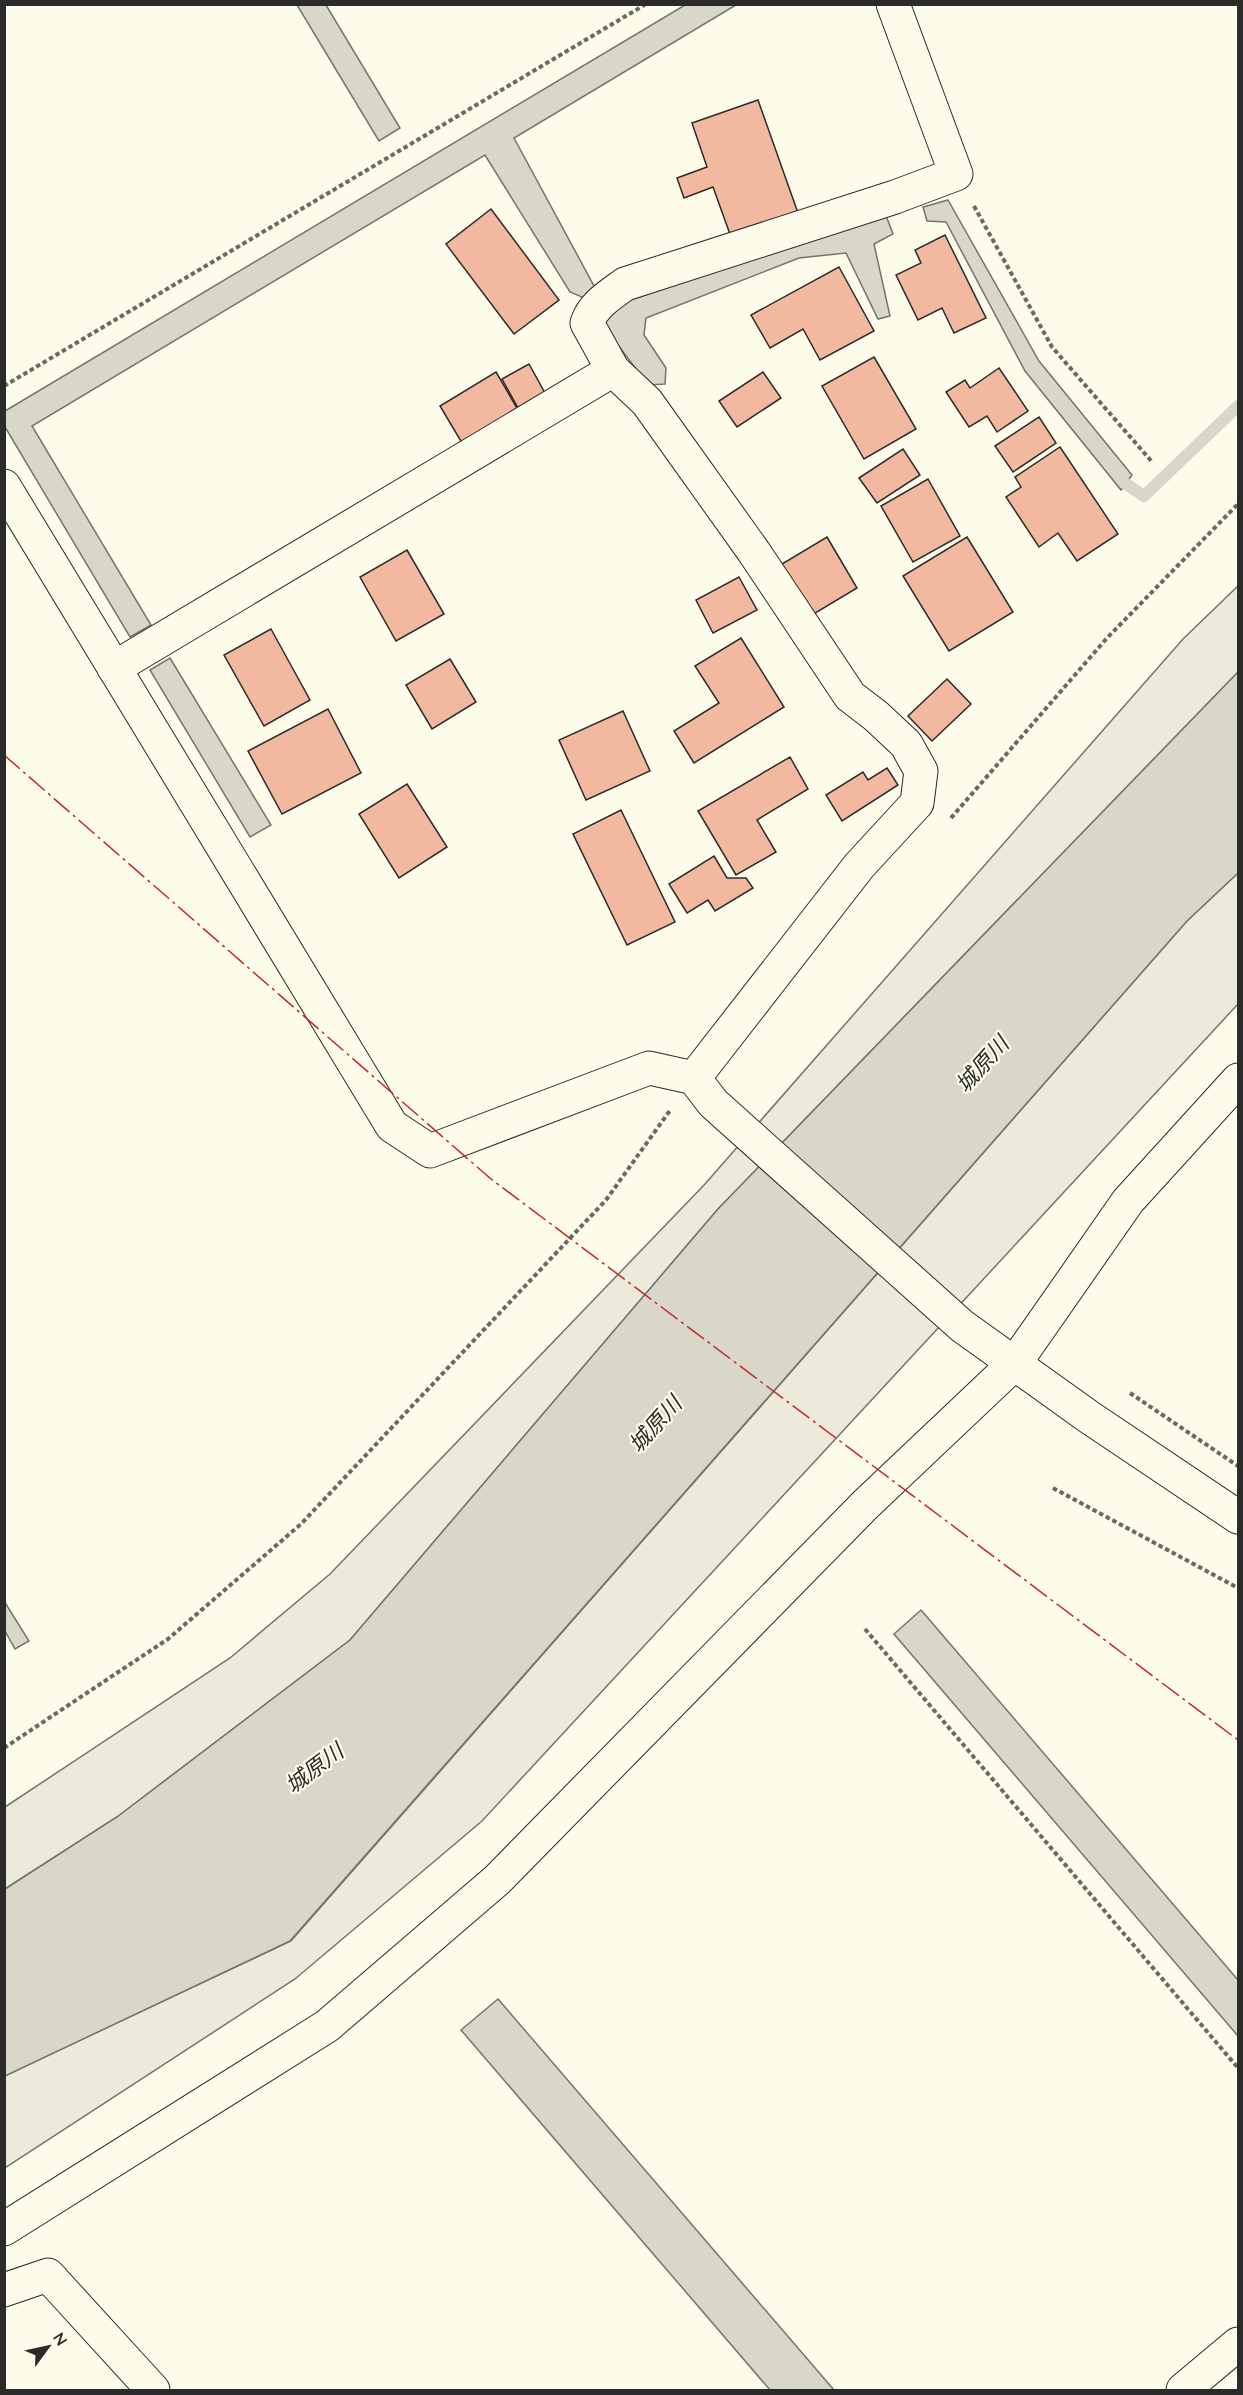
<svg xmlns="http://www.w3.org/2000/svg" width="1243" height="2395" font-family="Quicksand,'Noto Sans JP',sans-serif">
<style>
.green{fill:#ecebdb;stroke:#74746e;stroke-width:1.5}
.water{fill:#d8d7c9;stroke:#74746e;stroke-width:1.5}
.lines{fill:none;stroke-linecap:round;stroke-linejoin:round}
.stream{stroke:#d8d7c9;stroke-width:12}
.building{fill:#f2b8a0;stroke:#2b2b2b;stroke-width:1.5}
.minor-casing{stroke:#2b2b2b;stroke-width:35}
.path{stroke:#6a6964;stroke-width:4;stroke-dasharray:4.5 3;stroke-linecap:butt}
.minor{stroke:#fdfbea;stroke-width:33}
.power{stroke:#c62828;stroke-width:1.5;stroke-dasharray:21 4.5 3 4.5;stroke-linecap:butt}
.labels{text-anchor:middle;stroke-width:4.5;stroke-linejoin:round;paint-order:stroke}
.water-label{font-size:22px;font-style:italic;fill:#2b2b2b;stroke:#fdfbea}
</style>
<rect width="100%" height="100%" fill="#fdfbea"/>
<g class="green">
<path d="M1238 586V672L718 1209 350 1640 117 1817 5 1889V1807L230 1658 330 1574 705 1184 1183 639Z"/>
<path d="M1238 873V1004L482 1821 295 1979 5 2168 4 2076 291 1941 1187 921Z"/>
</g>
<g class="water">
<path d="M297 5H326L400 128 379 141Z"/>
<path d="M685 5H736L514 138 593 284 615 310 622 303 885 213 893 234 874 244 890 316 878 319 846 253 799 258 646 318 644 335 666 368 665 384 648 385 582 297 570 292 485 155 32 426 151 625 130 637 5 427V411Z"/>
<path d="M948 200 1039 361 1132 475 1121 490 1025 371 946 222 927 221 923 207Z"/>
<path d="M170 658 271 825 250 837 150 670Z"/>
<path d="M1238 672V873L1187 921 290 1941 5 2076V1889L117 1817 350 1640 718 1209Z"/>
<path d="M4 1601 29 1641 15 1649 5 1631Z"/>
<path d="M921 1610 1238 1980V2036L894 1634Z"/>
<path d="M498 1999 834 2390H770L461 2030Z"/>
</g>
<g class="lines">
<path class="stream" d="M1126 484 1144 496 1238 406"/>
</g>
<g class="building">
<path d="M758 100 798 213 731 237 713 187 684 198 677 178 707 167 692 123Z"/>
<path d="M491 209 559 300 514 334 446 244Z"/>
<path d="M945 235 986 318 954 333 942 308 918 320 896 275 921 263 915 250Z"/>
<path d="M839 267 874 331 820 360 803 329 770 348 751 315Z"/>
<path d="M874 357 916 429 864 459 822 386Z"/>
<path d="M529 364 545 393 518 408 502 379Z"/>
<path d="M999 368 1028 411 997 432 987 416 969 427 946 392 965 380 970 388Z"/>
<path d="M496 372 521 415 465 448 440 406Z"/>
<path d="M763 372 781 398 737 427 719 401Z"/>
<path d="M1039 417 1056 443 1013 472 995 446Z"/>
<path d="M1060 447 1118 534 1077 561 1058 533 1039 547 1006 497 1021 487 1015 477Z"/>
<path d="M903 449 920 475 877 503 859 478Z"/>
<path d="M928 479 960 536 913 562 881 506Z"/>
<path d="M827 537 857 588 807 618 777 567Z"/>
<path d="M967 537 1013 612 949 651 903 576Z"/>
<path d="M407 550 444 614 396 641 360 577Z"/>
<path d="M739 577 757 610 713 633 696 600Z"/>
<path d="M271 629 310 700 264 726 224 655Z"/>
<path d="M741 638 784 707 694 763 674 731 719 703 695 666Z"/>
<path d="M450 659 476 702 432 729 406 685Z"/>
<path d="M947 679 971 704 932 741 908 716Z"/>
<path d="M328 709 361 773 282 814 248 751Z"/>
<path d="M623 711 650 771 586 800 559 740Z"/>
<path d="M790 757 808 789 757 820 776 852 736 875 698 811Z"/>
<path d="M887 768 898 785 842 821 826 795 863 772 868 780Z"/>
<path d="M407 784 447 847 399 878 359 814Z"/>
<path d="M621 810 675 922 627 945 573 834Z"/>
<path d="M714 856 727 878H746L753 888 715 911 708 900 687 913 669 884Z"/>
</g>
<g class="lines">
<g class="minor-casing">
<g id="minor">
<path d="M4 486 392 1126 430 1151 649 1068 694 1078 713 1103 962 1326 1089 1417 1238 1517"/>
<path d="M114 668 613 370"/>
<path d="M694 1078 859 866 917 803 921 771 906 744 876 716 850 696 754 552 647 402 613 370 587 323C593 305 610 295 625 284L895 197 956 174 893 4"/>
<path d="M4 2229 327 2026 497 1880 865 1505 1015 1363 1128 1201 1238 1080"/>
<path d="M4 2290 48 2275 153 2390"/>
<path d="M1183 2390 1238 2344"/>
</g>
</g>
<g class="path">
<path d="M974 206 1052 347 1153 463"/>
<path d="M4 386 646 4"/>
<path d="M951 818 1107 638 1238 504"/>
<path d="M1130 1393 1238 1466"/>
<path d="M1053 1488 1238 1588"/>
<path d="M865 1629 1238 2068"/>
<path d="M4 1748 168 1639 301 1524 606 1200 671 1109"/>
</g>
<use href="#minor" class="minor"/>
<path class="power" d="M4 755 491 1179 1238 1740"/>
</g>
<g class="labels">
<g class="water-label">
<text transform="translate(982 1064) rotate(-48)" y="8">城原川</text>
<text transform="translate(655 1424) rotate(-48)" y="8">城原川</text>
<text transform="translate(314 1768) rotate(-37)" y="8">城原川</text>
</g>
</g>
<rect width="1243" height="2395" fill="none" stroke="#2b2b2b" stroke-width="12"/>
<g transform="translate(48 2347) rotate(57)" stroke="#fdfbea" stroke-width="4.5" paint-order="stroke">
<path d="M0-4.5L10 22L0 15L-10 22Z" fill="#2b2b2b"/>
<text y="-9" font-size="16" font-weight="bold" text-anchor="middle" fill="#2b2b2b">N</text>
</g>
</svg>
